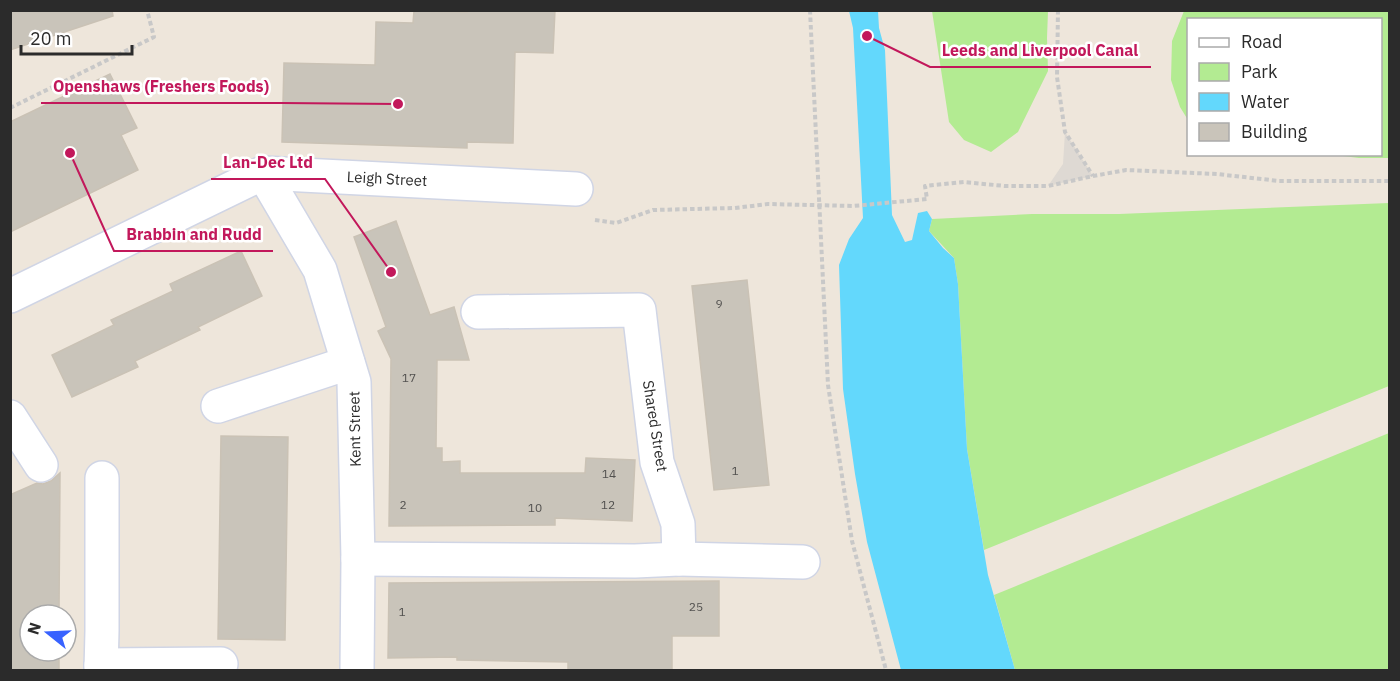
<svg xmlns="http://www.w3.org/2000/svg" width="1400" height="681" font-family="'IBM Plex Sans',sans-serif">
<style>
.green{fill:#b3eb92}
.plaza{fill:#ded9d3}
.water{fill:#63d8fc}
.building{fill:#c9c4ba;stroke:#cac2b5;stroke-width:1.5}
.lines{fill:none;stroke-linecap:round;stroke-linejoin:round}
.minor-casing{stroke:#d0d5e5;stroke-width:36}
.path{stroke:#c8c8c8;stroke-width:4;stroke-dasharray:4.5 3;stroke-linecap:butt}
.minor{stroke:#fff;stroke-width:33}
.labels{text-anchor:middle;stroke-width:5;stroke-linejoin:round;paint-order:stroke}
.number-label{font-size:12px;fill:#52514f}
.street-label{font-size:15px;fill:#2b2b2b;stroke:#fff}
.leader{fill:none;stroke:#c2185b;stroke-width:2}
.callout-dot{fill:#c2185b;stroke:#fff;stroke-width:2}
.callout-label{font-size:16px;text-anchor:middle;font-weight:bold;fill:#c2185b;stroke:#fff;stroke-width:5;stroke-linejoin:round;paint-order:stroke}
</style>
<rect width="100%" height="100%" fill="#eee6db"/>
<g class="green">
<path d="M932 11H1048L1047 38 1048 71 1018 132 991 152 964 140 949 122Z"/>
<path d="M1184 11H1389V158H1359L1335 155 1380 154V20H1188V120L1180 107 1171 80 1172 41Z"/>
<path d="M1389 203V386L984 550 967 449 958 284 954 258 929 231 932 219 1032 214H1119Z"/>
<path d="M1389 433V670H1015L994 595Z"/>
</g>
<path class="plaza" d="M1065 132 1093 176 1048 186 1063 164Z"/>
<path class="water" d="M849 11H878L879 28 885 50 892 215 905 242 912 240 918 213 927 211 932 219 929 231 943 248 954 258 958 284 967 449 988 575 1015 670H901L867 542 855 474 843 389 839 265 849 239 863 218 853 28Z"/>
<g class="building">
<path d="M10 10H112L113 16 10 50Z"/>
<path d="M467 10H555L553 53 515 52 513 143 467 142V148L282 142 284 63 375 65 376 22 413 23 414 11 467 12Z"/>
<path d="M110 74 137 128 121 135 138 170 10 232V122Z"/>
<path d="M396 221 430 315 454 307 469 360H437L436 448H442V462L460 461V473H585L586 458 635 460 632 521 555 518V525L389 526 391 359 378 331 386 327 354 237Z"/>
<path d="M241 251 262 296 198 327 200 330 135 361 138 367 72 397 52 355 114 325 111 320 173 291 170 284Z"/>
<path d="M747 280 769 485 714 490 692 286Z"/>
<path d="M221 436 288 437 285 640 218 639Z"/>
<path d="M60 473 59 615H30V651H59V670H10L12 494 37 483 43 484 51 481Z"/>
<path d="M719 581V636H672V670H568V662L457 660V657L388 658 389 583Z"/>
</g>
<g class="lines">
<g class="minor-casing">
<g id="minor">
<path d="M263 173 320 270 354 382 358 559 357 670"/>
<path d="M10 296 263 173 576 189"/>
<path d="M218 406 348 363"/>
<path d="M10 417 41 465"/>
<path d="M358 559 635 561 679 559 678 524 657 462 639 310 478 312"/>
<path d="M679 559 803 562"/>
<path d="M101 665 221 664"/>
<path d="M101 670 102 631V478"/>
</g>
</g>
<g class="path">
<path d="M810 10 828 385 852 541 886 670"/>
<path d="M1058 10 1057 77 1065 132 1093 176"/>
<path d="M10 108 154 37 147 10"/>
<path d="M595 220 616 223 653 210 735 208 768 204 853 206 927 199 925 186 964 182 1005 186H1048L1093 176 1126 170 1217 174 1279 181H1390"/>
</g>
<use href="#minor" class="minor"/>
</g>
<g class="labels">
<g class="number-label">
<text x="719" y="308">9</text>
<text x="409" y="382">17</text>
<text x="735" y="475">1</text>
<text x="609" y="478">14</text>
<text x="403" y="509">2</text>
<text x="608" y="509">12</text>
<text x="535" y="512">10</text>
<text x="696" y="611">25</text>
<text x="402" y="616">1</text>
</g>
<g class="street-label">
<text transform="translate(387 179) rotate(3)" y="5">Leigh Street</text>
<text transform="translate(655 426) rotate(81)" y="5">Shared Street</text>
<text transform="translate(355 429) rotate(-91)" y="5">Kent Street</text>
</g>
</g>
<path class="leader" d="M867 36L930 67H1151M398 104L282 103H41M391 272L325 179H211M70 153L114 251H273"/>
<g class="callout-dot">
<circle cx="867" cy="36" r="6"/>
<circle cx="398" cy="104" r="6"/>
<circle cx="391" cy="272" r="6"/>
<circle cx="70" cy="153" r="6"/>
</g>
<g class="callout-label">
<text x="1040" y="56">Leeds and Liverpool Canal</text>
<text x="161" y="92">Openshaws (Freshers Foods)</text>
<text x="268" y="168">Lan-Dec Ltd</text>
<text x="194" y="240">Brabbin and Rudd</text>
</g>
<rect width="1400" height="681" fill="none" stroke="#2b2b2b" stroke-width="24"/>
<rect x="1187" y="18" width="195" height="138" fill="#ffffff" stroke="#aaaaaa" stroke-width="1.5"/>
<rect x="1199" y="38" width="30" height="9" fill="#ffffff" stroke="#aaaaaa" stroke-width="1.5"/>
<text x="1241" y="48" font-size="18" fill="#2b2b2b">Road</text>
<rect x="1199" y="63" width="30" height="18" fill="#b3eb92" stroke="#aaaaaa" stroke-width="1.5"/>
<text x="1241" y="78" font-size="18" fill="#2b2b2b">Park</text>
<rect x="1199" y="93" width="30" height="18" fill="#63d8fc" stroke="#aaaaaa" stroke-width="1.5"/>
<text x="1241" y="108" font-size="18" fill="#2b2b2b">Water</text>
<rect x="1199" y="123" width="30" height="18" fill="#c9c4ba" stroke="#aaaaaa" stroke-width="1.5"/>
<text x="1241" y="138" font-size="18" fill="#2b2b2b">Building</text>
<g transform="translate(48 633) rotate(288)"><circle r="28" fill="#ffffff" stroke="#aaaaaa" stroke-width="1.5"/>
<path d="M0-4.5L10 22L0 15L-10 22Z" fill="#3862ff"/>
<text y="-9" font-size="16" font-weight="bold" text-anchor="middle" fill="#2b2b2b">N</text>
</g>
<path d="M21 45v9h111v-9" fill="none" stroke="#2b2b2b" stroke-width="3"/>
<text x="30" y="45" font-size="18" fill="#2b2b2b" stroke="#ffffff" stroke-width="4.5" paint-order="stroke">20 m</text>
</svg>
